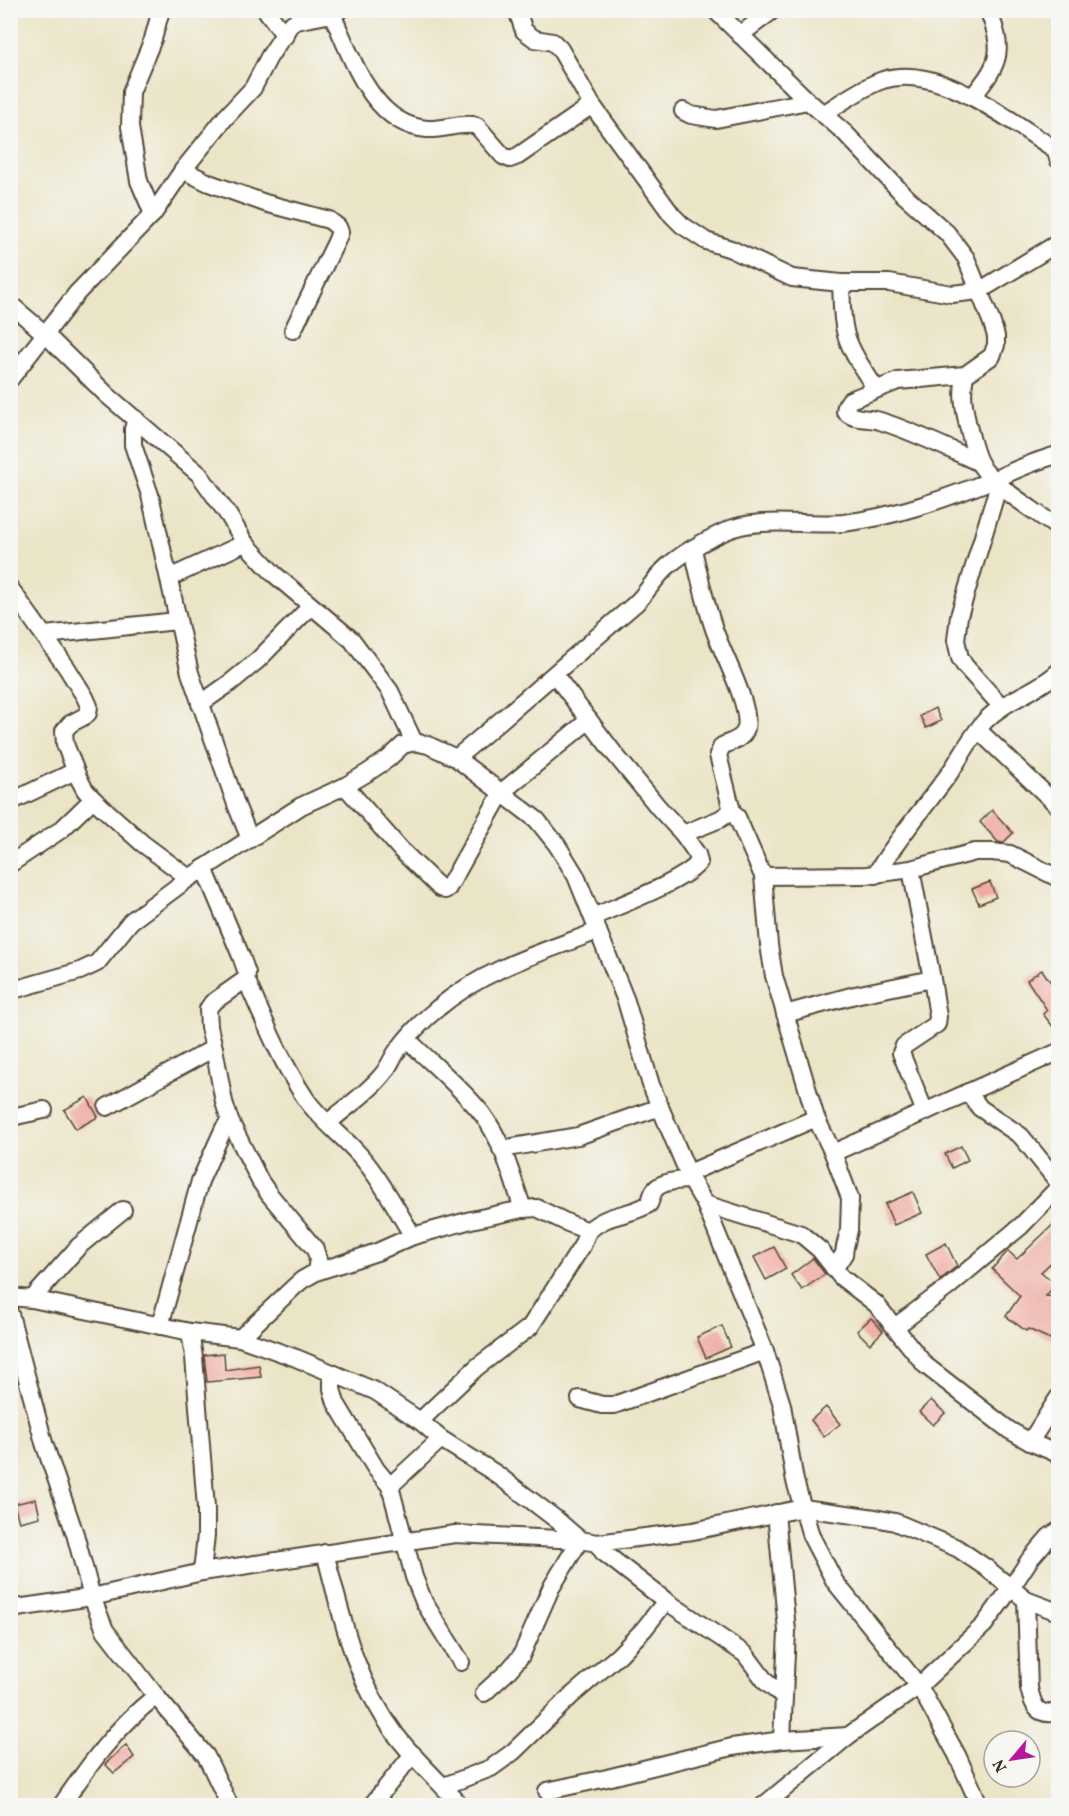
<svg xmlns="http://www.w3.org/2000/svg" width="1069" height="1816" font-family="Vollkorn,serif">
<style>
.building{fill:#efaaa1}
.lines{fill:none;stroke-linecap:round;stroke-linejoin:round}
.minor-casing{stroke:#554638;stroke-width:20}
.minor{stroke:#fff;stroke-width:16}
</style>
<rect width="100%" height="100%" fill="#f6f6f2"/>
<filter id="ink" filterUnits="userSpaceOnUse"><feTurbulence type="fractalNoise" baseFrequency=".0167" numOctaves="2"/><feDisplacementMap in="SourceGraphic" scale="12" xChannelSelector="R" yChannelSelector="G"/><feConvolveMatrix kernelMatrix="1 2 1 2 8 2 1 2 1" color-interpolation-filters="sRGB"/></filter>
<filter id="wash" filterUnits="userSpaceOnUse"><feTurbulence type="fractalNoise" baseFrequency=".008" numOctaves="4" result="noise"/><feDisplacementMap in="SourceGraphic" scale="24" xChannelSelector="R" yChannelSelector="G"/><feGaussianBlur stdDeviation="1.35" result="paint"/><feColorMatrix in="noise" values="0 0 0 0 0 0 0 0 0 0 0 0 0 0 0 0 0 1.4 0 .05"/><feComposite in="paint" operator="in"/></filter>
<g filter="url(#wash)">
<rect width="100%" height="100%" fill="#ebe5c8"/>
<g id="blocks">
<g class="building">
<path d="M935 708 941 721 926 728 920 716Z"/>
<path d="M992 810 1013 833 1003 843 998 842 980 822Z"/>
<path d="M990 882 996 897 979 904 972 889Z"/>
<path d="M1042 970 1059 994V1034L1043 1014 1047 1010 1027 980Z"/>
<path d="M87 1097 98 1117 76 1129 64 1110Z"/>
<path d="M961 1146 968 1160 952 1168 945 1154Z"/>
<path d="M913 1192 922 1213 894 1225 885 1204Z"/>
<path d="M1059 1219V1255L1041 1272 1056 1284 1046 1296 1059 1298V1343L1028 1329 1026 1331 1006 1316 1020 1296 992 1269 1008 1251 1017 1259Z"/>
<path d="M946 1243 957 1266 940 1280 926 1254Z"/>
<path d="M774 1247 786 1269 766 1280 754 1257Z"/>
<path d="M813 1258 825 1274 802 1290 791 1275Z"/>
<path d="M871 1318 883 1331 870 1344 857 1331Z"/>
<path d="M722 1326 731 1347 706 1358 697 1337Z"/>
<path d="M224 1353 225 1370 259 1365 261 1377 207 1382 204 1355Z"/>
<path d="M931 1400 945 1413 933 1425 919 1412Z"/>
<path d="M826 1407 840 1424 824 1437 811 1420Z"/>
<path d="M36 1499 40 1517 19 1522 14 1504Z"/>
<path d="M126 1745 134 1757 114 1773 105 1764Z"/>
</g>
</g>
</g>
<g filter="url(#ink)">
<use href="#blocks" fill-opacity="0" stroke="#554638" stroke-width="1.5"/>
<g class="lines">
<g class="minor-casing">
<g id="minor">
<path d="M266 10 285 36"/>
<path d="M517 10 524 31 535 39 553 42 560 49 592 105 672 215 682 225 706 241 731 249 792 278 841 283H889L952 294 979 291 1058 243"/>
<path d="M715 10 808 101 845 133 904 195 947 233 966 258 992 323 996 336V345L992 356 965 375C961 395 964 407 968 426 972 440 975 459 984 470 1000 490 1037 512 1058 528"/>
<path d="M332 14C352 57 372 125 427 129 443 130 458 123 473 125L477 126 503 156 510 159 518 156 592 105"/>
<path d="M740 35 773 10"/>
<path d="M973 96C1000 63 1005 51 988 10"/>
<path d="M683 111 691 115 716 119 808 101"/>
<path d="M823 114C839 104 866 85 883 80 939 62 1011 122 1056 150L1058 159"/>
<path d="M183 170 209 183 265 203 329 220 338 227 340 232 336 242 293 330"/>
<path d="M153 214 139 181 130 127 131 92 153 39 161 10"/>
<path d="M841 283C842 300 841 318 846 335 852 354 865 372 876 389"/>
<path d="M10 304 44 333 107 395 199 474 229 516 245 543 274 574 352 640 390 691 414 742"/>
<path d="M965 375 898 381 850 400 846 406 845 411C853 421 869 417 880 421 915 432 947 448 980 463"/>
<path d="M10 379 77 293 153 214 183 170 225 118 253 88 269 57 290 25 296 21 332 14 340 10"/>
<path d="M136 419 133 429V445L150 495 190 673 237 807 250 839"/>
<path d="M999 484 959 616 956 640 960 658 965 666 1002 707"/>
<path d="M693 549C699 576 705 602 714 629 722 653 751 705 746 728 743 740 731 741 722 746L718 755 732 811 737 817 763 876 867 875 911 869 975 852H992L1010 854 1058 878"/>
<path d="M169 578 245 543"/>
<path d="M10 588 67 668 85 697 89 706 88 713 85 716 70 724 64 731 65 744 78 777 85 790 93 799 142 843 189 878"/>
<path d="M45 635 177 621"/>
<path d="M555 675 613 752 659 808 683 834 697 854 699 862C685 881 617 906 593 917"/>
<path d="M200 704 230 683 258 660 311 606"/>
<path d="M978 730 1058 806"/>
<path d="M456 758C517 708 575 655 635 604 647 593 655 577 668 566 684 552 706 540 726 531 756 516 808 526 843 523 895 517 947 498 995 479 1016 470 1036 460 1058 455"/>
<path d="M345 786 401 850 440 888 445 890 448 888 502 792 589 720"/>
<path d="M10 802 75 771"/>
<path d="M683 834 720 819 732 811"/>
<path d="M10 864 62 829 93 799"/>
<path d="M204 868 241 956 247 973 246 979 212 1003 208 1009 209 1027 214 1048 224 1102 230 1121 260 1181 269 1194 315 1249 318 1259 316 1272 302 1280 294 1287 240 1338"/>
<path d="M911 869 932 979 938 1016 937 1024 904 1046 901 1053 925 1112"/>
<path d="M875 875C897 839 924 808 949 774 961 757 971 736 985 721 1006 699 1037 692 1058 672"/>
<path d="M763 876 769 945 774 976 816 1118"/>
<path d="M246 979C264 1020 281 1062 306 1099 321 1121 346 1138 363 1159 383 1182 397 1211 413 1236"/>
<path d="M10 991 80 971 97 963 131 921 189 878 301 806 345 786 367 773 388 759 403 745 414 742 428 745 456 758 537 820 557 845 576 876 626 1001 651 1085 660 1107 691 1180 705 1204 765 1351 782 1405 795 1481 811 1536 835 1582 919 1686 957 1755 980 1806"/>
<path d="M785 1014 855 995 932 979"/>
<path d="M407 1039C431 1063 462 1088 483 1115 503 1142 512 1177 523 1209"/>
<path d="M968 1092 980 1108 1021 1136 1058 1182"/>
<path d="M107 1107 214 1048"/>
<path d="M10 1119 16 1116 44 1110"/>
<path d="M328 1123C346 1107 368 1093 383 1074 389 1067 392 1058 397 1051 409 1035 423 1020 438 1008 484 969 543 952 598 931"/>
<path d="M501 1149 578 1136 660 1107"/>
<path d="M833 1153 1058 1052"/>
<path d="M689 1173 816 1118 833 1153 850 1198 849 1230 845 1247 844 1254 834 1269"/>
<path d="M705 1204 801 1234 820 1250 841 1277 876 1304 925 1365 1009 1430 1030 1442 1058 1454"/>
<path d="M588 1231C609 1212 628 1217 649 1204 651 1200 652 1194 654 1191 660 1181 681 1180 691 1180"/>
<path d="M316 1272 377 1252 413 1236 471 1220 523 1209 537 1208 568 1223 588 1231 582 1246 530 1327 477 1367 420 1421"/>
<path d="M10 1297 32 1299 190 1332 240 1338 296 1358 375 1391 420 1421 441 1439 495 1473 557 1520 580 1540 551 1588 521 1656 507 1672 484 1693"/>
<path d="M32 1299 79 1246 123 1210"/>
<path d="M10 1314 44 1443 75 1534 92 1597 105 1630 156 1696 206 1756 230 1806"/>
<path d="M160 1326 200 1181 224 1128 230 1121"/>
<path d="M895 1327 948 1287 1021 1226 1058 1188"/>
<path d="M190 1332 194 1357 206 1508V1535L202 1572"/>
<path d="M332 1373V1389L336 1403 376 1469 390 1486 414 1577 424 1602 461 1662"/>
<path d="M580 1399 602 1405H614L765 1351"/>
<path d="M1030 1442 1058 1398"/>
<path d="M390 1486 441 1439"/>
<path d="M776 1513 787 1631 782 1740"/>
<path d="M597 1543 603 1552 666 1601 745 1654 766 1682 784 1697"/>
<path d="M325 1553C343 1620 353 1677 396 1735 415 1760 440 1782 461 1806"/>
<path d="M1026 1600 1029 1688C1033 1706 1037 1717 1058 1712"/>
<path d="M10 1609 92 1597 202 1572 455 1534 580 1540 597 1543 693 1531 803 1508 875 1518 895 1522 957 1548 985 1567 1026 1600 1058 1612"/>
<path d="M444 1786 491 1768 513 1752 570 1697 619 1655 644 1629 666 1601"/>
<path d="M547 1791 607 1778 732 1747 782 1740 848 1736"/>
<path d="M61 1806C89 1765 116 1727 156 1696"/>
<path d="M371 1806 413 1754"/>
<path d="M763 1806 848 1736 919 1686 984 1625 1011 1588 1030 1559 1049 1537 1058 1531"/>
</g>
</g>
<use href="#minor" class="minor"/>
</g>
</g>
<rect width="1069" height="1816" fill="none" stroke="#f6f6f2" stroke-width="36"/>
<g transform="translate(1012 1759) rotate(241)"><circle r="28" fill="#f6f6f2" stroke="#aba49d" stroke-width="1.5"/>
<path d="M0-4.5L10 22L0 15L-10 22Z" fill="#b5179e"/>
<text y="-9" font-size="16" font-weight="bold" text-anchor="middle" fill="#3b2a1e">N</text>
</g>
</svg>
